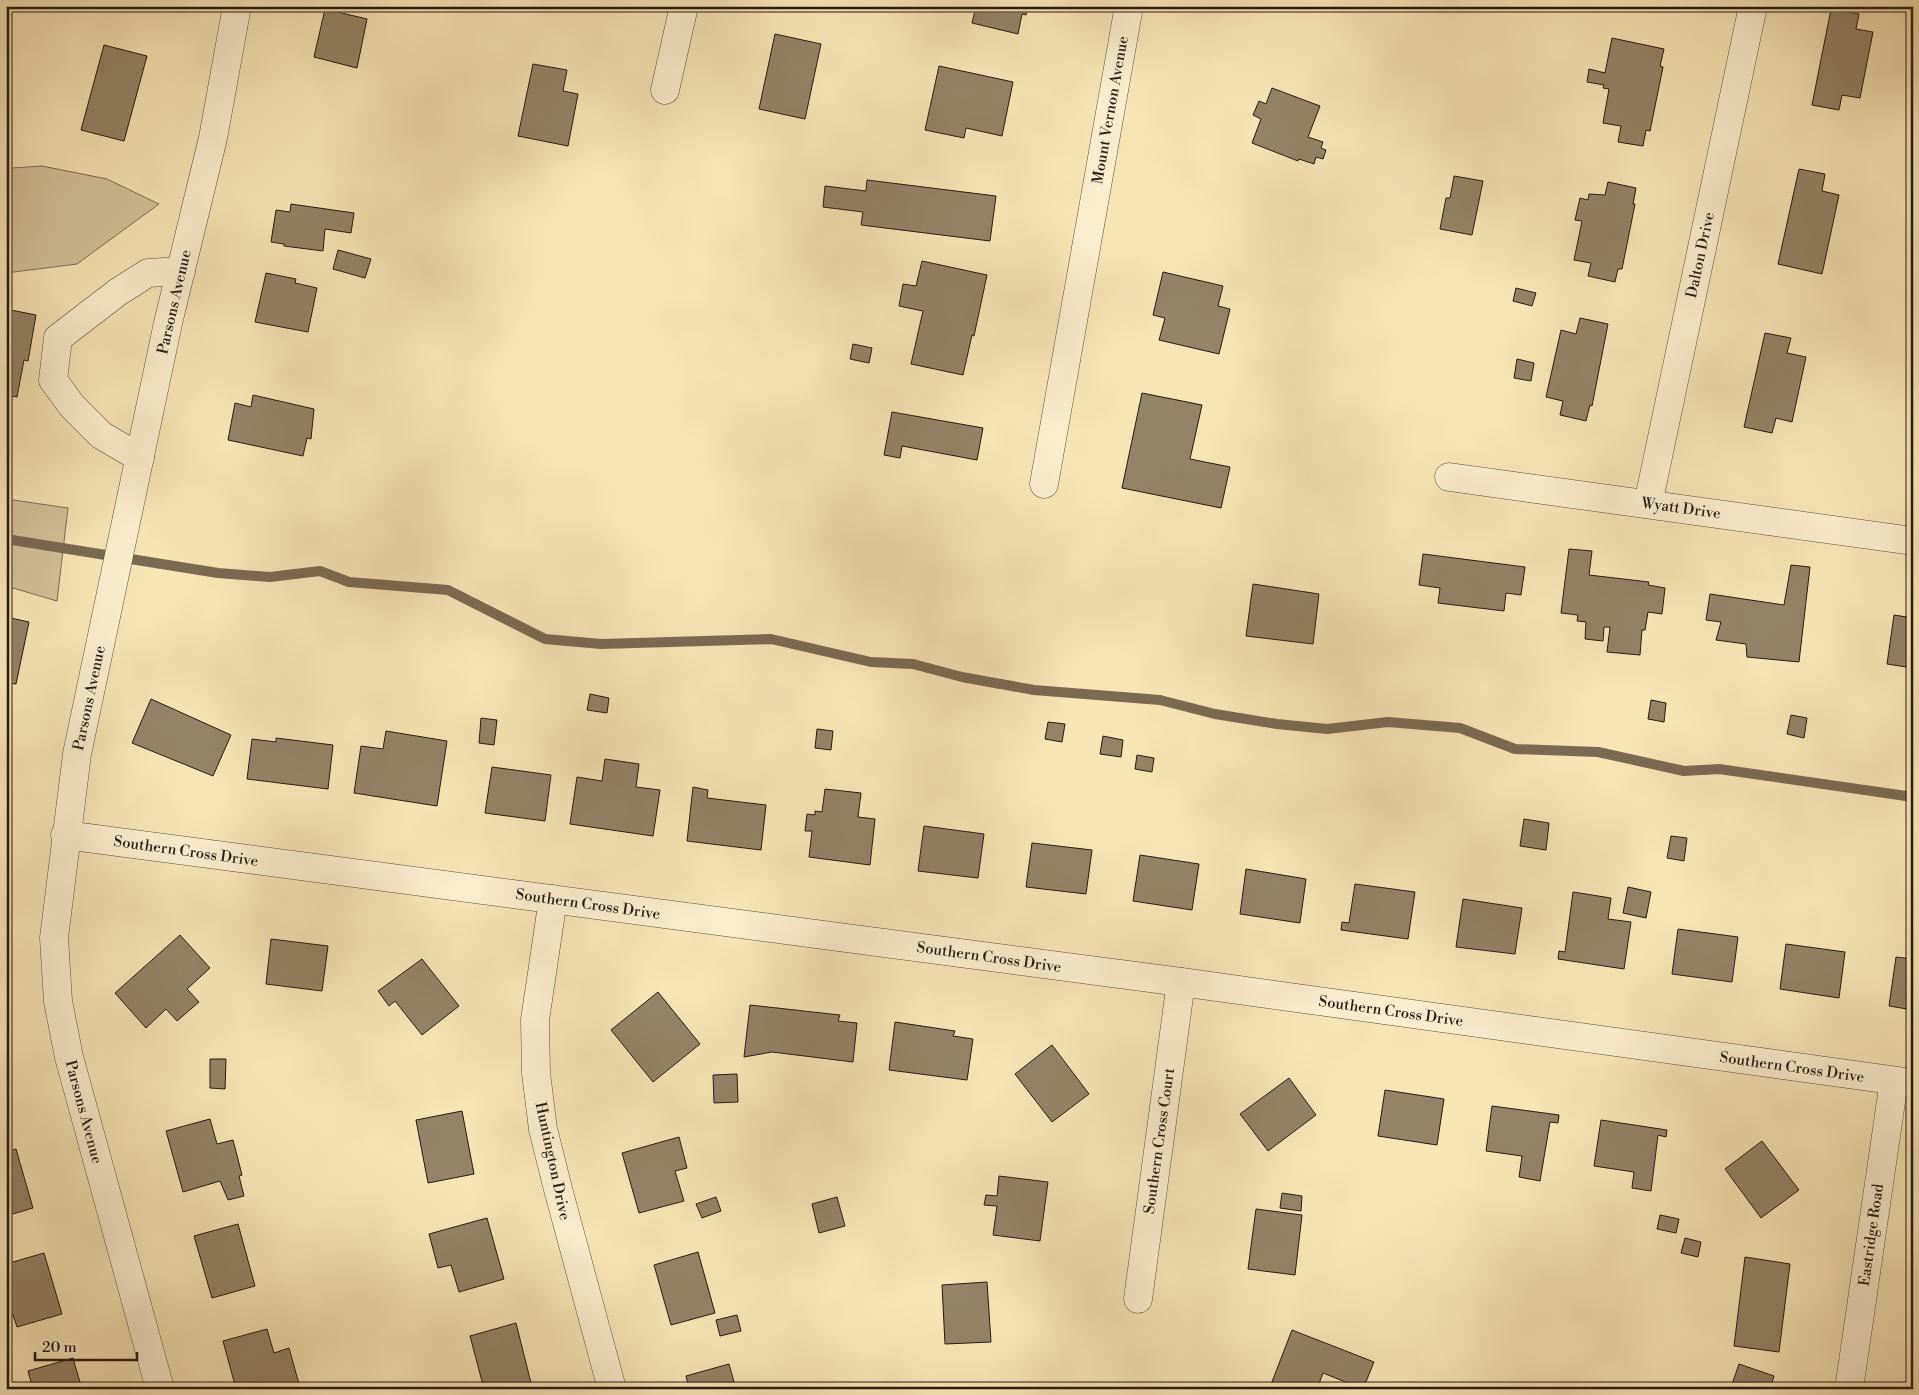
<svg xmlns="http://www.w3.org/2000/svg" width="1919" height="1395" font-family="'Libre Bodoni',serif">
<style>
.green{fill:#d3c299;stroke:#7c6e56}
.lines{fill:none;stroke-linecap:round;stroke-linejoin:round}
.stream{stroke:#796a53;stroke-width:10}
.building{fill:#938367;stroke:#261913}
.minor-casing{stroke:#5a4c3b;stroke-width:29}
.minor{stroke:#faeece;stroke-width:28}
.labels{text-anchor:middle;stroke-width:4;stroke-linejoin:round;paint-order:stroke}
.street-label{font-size:15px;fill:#261913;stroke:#faeece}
</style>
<rect width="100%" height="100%" fill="#f7e5b4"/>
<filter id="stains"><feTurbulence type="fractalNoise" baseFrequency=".004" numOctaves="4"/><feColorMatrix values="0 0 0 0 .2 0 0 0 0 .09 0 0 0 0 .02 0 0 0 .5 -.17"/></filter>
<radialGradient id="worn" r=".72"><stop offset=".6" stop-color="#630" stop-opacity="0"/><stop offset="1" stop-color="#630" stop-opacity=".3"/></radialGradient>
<g class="green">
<path d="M42 166 107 179 159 204 77 264 6 273V171L12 168Z"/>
<path d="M6 499 68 508 57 601 6 586Z"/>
</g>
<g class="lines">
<path class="stream" d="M6 539 218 573 270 577 320 571 349 582 448 590 545 639 601 644 771 639 871 662 913 664 962 677 1034 690 1160 700 1215 714 1277 724 1327 729 1388 722 1460 728 1515 749 1598 752 1684 771 1719 769 1913 797"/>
</g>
<g class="building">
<path d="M976 6H1028L1026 15 1022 14 1018 34 972 23Z"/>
<path d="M325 9 367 19 357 68 314 57Z"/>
<path d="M1831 9 1859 14 1856 29 1873 32 1860 98 1842 95 1839 110 1812 105Z"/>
<path d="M775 34 821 44 805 119 759 109Z"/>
<path d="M1612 38 1664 49 1660 66 1663 67 1650 131 1646 130 1643 146 1618 142 1621 126 1603 123 1609 89 1603 88 1604 85 1587 82 1589 69 1605 73Z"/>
<path d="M104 45 147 56 124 141 81 130Z"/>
<path d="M533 64 567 70 563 91 578 94 568 146 518 136Z"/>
<path d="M939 66 1013 82 1002 136 966 128 964 138 925 130Z"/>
<path d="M1272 88 1320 106 1308 137 1323 142 1321 148 1326 150 1323 159 1316 157 1314 164 1299 159 1298 161 1252 143 1261 119 1253 115 1259 101 1266 104Z"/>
<path d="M1799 169 1825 174 1822 191 1839 195 1822 274 1778 264Z"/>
<path d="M1454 176 1483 181 1472 235 1440 229 1446 198H1450Z"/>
<path d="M867 180 996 196 990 241 861 225 863 212 823 207 825 186 866 191Z"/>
<path d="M1608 182 1636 188 1633 204H1635L1622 269H1618L1615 282 1588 276 1591 263 1574 260 1582 221 1575 220 1580 198 1588 200 1589 194 1605 195Z"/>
<path d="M291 204 354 213 351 233 325 229 323 251 284 246V244L271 242 276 210 290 212Z"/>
<path d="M338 250 371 259 365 278 333 269Z"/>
<path d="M922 261 987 275 974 336 972 335 963 375 911 364 923 311 899 306 903 284 916 286Z"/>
<path d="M1163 272 1223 286 1218 306 1230 309 1219 354 1159 340 1165 318 1153 315Z"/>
<path d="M266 273 296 279 295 283 317 288 308 332 255 322Z"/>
<path d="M1516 288 1536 293 1532 306 1513 301Z"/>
<path d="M6 309 36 315 28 361 24 360 17 397 6 395Z"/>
<path d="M1580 318 1608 324 1592 406 1590 405 1586 421 1560 415 1563 401 1546 397 1561 330 1576 334Z"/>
<path d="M1765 333 1791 338 1787 353 1806 357 1792 422 1776 418 1772 433 1744 427Z"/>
<path d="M853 344 872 348 869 363 850 359Z"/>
<path d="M1517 359 1534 363 1531 381 1514 378Z"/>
<path d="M1142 393 1202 405 1190 459 1230 467 1221 508 1122 488Z"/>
<path d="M253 395 314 409 311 439 307 438 303 456 228 440 235 403 251 407Z"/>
<path d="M892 412 983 428 977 460 902 446 900 458 884 455Z"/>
<path d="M1569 549 1592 551 1589 575 1649 582 1648 585 1665 588 1662 614 1648 612 1645 630H1642L1640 655 1607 652 1610 627H1604L1603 641 1585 639 1586 622 1577 621 1578 615 1561 613Z"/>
<path d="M1423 554 1525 567 1521 595 1506 593 1504 611 1438 603 1440 588 1419 585Z"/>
<path d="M1791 565 1810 567 1799 662 1747 657 1746 644 1716 640 1721 622 1706 620 1710 594 1784 605Z"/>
<path d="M1253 584 1319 594 1313 644 1246 636Z"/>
<path d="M1894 615 1913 618V668L1887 664Z"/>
<path d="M6 617 29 622 16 684 6 683Z"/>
<path d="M590 694 609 698 607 713 587 710Z"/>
<path d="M151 699 231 735 213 776 132 743Z"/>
<path d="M1651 700 1666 703 1664 722 1648 719Z"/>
<path d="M1791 715 1807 718 1804 738 1787 734Z"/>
<path d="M481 718 497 720 494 745 479 743Z"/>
<path d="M1048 722 1065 724 1062 742 1045 739Z"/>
<path d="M817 729 833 731 831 750 815 748Z"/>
<path d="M386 731 447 741 437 806 354 793 361 746 383 749Z"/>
<path d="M1103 736 1123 740 1121 757 1100 754Z"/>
<path d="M276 738 333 745 328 789 247 779 252 739 276 742Z"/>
<path d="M1137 755 1154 758 1152 772 1135 769Z"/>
<path d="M605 759 639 764 636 787 660 790 653 836 570 824 577 777 602 781Z"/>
<path d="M492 767 551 775 545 821 485 813Z"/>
<path d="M693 787 708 790 707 798 766 805 761 850 687 841Z"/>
<path d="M825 789 861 793 858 817 875 819 870 865 809 857 812 831H805L807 814 815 815V811L822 812Z"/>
<path d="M1524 819 1549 823 1546 850 1520 846Z"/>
<path d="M924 826 984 834 978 878 918 871Z"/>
<path d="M1671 836 1687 838 1684 861 1667 858Z"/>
<path d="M1032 843 1092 850 1086 894 1026 887Z"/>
<path d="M1140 855 1199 864 1192 910 1133 901Z"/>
<path d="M1246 869 1306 879 1300 923 1240 914Z"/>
<path d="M1355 884 1415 892 1408 939 1341 930 1342 922 1349 923Z"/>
<path d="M1628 887 1651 892 1646 918 1623 913Z"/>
<path d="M1573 892 1611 898 1608 919 1631 922 1624 969 1558 959 1559 951 1565 952Z"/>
<path d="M1463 899 1522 908 1515 954 1456 947Z"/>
<path d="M1678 929 1738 937 1732 982 1672 974Z"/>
<path d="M180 935 210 968 187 989 199 1002 177 1021 166 1009 146 1028 115 993Z"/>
<path d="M271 939 328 946 322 991 266 984Z"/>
<path d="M1786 944 1845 952 1839 998 1780 989Z"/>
<path d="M1896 957 1913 959V1010L1889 1006Z"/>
<path d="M422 959 459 1006 422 1035 395 1001 389 1006 378 991Z"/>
<path d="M658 992 700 1044 653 1082 611 1030Z"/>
<path d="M750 1005 840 1015 838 1021 857 1023 853 1062 772 1052 744 1057Z"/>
<path d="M895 1022 955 1031 953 1036 973 1039 967 1080 889 1070Z"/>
<path d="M1052 1045 1089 1094 1052 1122 1015 1074Z"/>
<path d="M210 1059H226L225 1089 210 1088Z"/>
<path d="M737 1074 738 1102 714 1103 713 1075Z"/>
<path d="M1289 1078 1316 1115 1268 1151 1240 1114Z"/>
<path d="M1385 1090 1444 1099 1437 1145 1378 1136Z"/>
<path d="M1492 1106 1559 1115 1558 1123 1550 1122 1540 1181 1519 1177 1522 1156 1486 1151Z"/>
<path d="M462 1111 474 1174 428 1183 416 1120Z"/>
<path d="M210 1119 217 1144 233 1140 242 1175 239 1176 244 1196 228 1200 220 1181 183 1192 166 1131Z"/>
<path d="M1601 1120 1667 1130 1666 1137 1658 1135 1651 1191 1632 1188 1634 1172 1594 1166Z"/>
<path d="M679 1137 687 1168 675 1171 684 1201 639 1213 622 1153Z"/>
<path d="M1762 1141 1799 1190 1761 1218 1725 1169Z"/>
<path d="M16 1149 33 1208 6 1216V1152Z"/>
<path d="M999 1176 1048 1182 1040 1241 993 1235 997 1206 984 1205 986 1195 997 1196Z"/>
<path d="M1282 1193 1302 1196 1301 1211 1280 1208Z"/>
<path d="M716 1197 721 1211 702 1218 696 1204Z"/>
<path d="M837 1197 845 1226 819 1233 812 1204Z"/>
<path d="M1256 1209 1302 1215 1295 1275 1248 1269Z"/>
<path d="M1660 1215 1679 1219 1676 1233 1657 1229Z"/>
<path d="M487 1218 504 1279 459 1292 451 1265 438 1268 429 1234Z"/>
<path d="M238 1224 255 1286 212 1298 194 1236Z"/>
<path d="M1685 1238 1701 1242 1698 1257 1681 1253Z"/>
<path d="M698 1252 715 1313 671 1325 654 1265Z"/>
<path d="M44 1253 62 1314 17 1327 11 1309 6 1310V1264Z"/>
<path d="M1745 1257 1790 1264 1779 1352 1734 1346Z"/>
<path d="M987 1282 991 1342 945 1344 942 1285Z"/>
<path d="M737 1315 741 1331 720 1336 716 1320Z"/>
<path d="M516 1323 531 1383 509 1389H484L470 1336Z"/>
<path d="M267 1329 274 1353 289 1348 299 1384 284 1389H236L223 1341Z"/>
<path d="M1292 1330 1374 1362 1363 1389 1323 1373 1317 1389H1275L1270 1387Z"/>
<path d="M73 1358 81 1386 85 1385 86 1389H33L28 1371Z"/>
<path d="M729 1364 736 1389H689L686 1376Z"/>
<path d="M1739 1364 1774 1376 1770 1389H1725L1726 1386 1731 1387Z"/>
</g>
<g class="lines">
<g class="minor-casing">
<g id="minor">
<path d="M665 90 684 6"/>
<path d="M140 458 101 435 72 406 53 380 58 338 118 292 148 273 181 271"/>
<path d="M1449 477 1913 541"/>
<path d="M1044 484 1129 6"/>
<path d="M1648 504 1753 6"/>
<path d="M65 835 1181 982 1913 1083"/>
<path d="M553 899 535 1020 536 1073 543 1129 558 1189 612 1389"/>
<path d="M1138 1299 1181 982"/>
<path d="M160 1389 69 1057 58 1001 54 938 77 754 168 323 213 138 237 6"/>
<path d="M1849 1389 1894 1081"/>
</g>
</g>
<use href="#minor" class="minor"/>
</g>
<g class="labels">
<g class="street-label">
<text transform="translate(1110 110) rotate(-80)" y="5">Mount Vernon Avenue</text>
<text transform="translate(1700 255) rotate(-78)" y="5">Dalton Drive</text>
<text transform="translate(174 302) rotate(-77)" y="5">Parsons Avenue</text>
<text transform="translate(1681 508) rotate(8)" y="5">Wyatt Drive</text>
<text transform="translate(89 698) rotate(-78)" y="5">Parsons Avenue</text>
<text transform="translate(186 851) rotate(8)" y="5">Southern Cross Drive</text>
<text transform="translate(588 904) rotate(8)" y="5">Southern Cross Drive</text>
<text transform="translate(989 957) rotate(8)" y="5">Southern Cross Drive</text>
<text transform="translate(1391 1011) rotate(8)" y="5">Southern Cross Drive</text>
<text transform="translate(1792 1067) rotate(8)" y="5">Southern Cross Drive</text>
<text transform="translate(84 1112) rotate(75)" y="5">Parsons Avenue</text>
<text transform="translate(1159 1141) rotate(-82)" y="5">Southern Cross Court</text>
<text transform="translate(553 1161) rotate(78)" y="5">Huntington Drive</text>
<text transform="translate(1871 1235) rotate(-82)" y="5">Eastridge Road</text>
</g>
</g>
<rect width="1919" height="1395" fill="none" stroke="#f7e5b4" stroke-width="25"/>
<rect x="8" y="8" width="1904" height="1380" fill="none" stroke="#261913" stroke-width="2.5"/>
<rect x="12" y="12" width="1894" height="1370" fill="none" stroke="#261913"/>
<path d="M35 1352v8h102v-8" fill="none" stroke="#261913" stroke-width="2.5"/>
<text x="42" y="1352" font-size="15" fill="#261913" stroke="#faeece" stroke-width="4" paint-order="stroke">20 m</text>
<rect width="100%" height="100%" filter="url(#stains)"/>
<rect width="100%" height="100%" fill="url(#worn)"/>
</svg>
